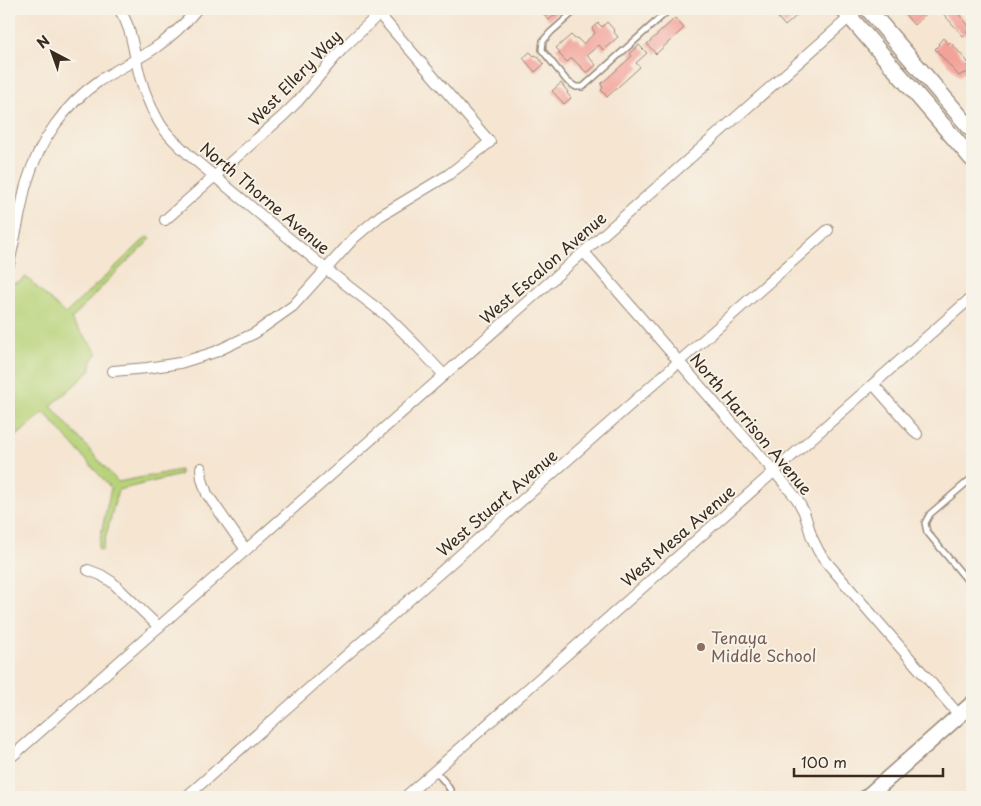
<svg xmlns="http://www.w3.org/2000/svg" width="981" height="806" font-family="'Playpen Sans',sans-serif">
<style>
.green{fill:#b7d379;stroke:#797e4c}
.building{fill:#f3a199}
.lines{fill:none;stroke-linecap:round;stroke-linejoin:round}
.service-casing{stroke:#988878;stroke-width:8}
.minor-casing{stroke:#988878;stroke-width:12}
.primary-casing{stroke:#988878;stroke-width:18}
.service{stroke:#fff;stroke-width:5}
.minor{stroke:#fff;stroke-width:10}
.primary{stroke:#fff;stroke-width:15}
.education-dot{fill:#8d6e63;stroke:#f7f3e8;stroke-width:2}
.labels{text-anchor:middle;stroke-width:4;stroke-linejoin:round;paint-order:stroke}
.street-label{font-size:16px;fill:#3b2a1e;stroke:#f7f3e8}
.education-label{font-size:16px;fill:#785e54;stroke:#f7f3e8;text-anchor:start}
</style>
<rect width="100%" height="100%" fill="#f7f3e8"/>
<filter id="ink" filterUnits="userSpaceOnUse"><feTurbulence type="fractalNoise" baseFrequency=".02" numOctaves="2"/><feDisplacementMap in="SourceGraphic" scale="10" xChannelSelector="R" yChannelSelector="G"/><feConvolveMatrix kernelMatrix="1 2 1 2 8 2 1 2 1" color-interpolation-filters="sRGB"/></filter>
<filter id="wash" filterUnits="userSpaceOnUse"><feTurbulence type="fractalNoise" baseFrequency=".0096" numOctaves="4" result="noise"/><feDisplacementMap in="SourceGraphic" scale="20" xChannelSelector="R" yChannelSelector="G"/><feGaussianBlur stdDeviation="1.12" result="paint"/><feColorMatrix in="noise" values="0 0 0 0 0 0 0 0 0 0 0 0 0 0 0 0 0 1.4 0 .05"/><feComposite in="paint" operator="in"/></filter>
<g filter="url(#wash)">
<rect width="100%" height="100%" fill="#f5e5d1"/>
<path class="green" d="M148 236 151 239 108 280 71 320 98 353 92 361 90 371 51 406 118 482 180 470V475L118 490 102 551 98 548 111 488 44 412 10 442H9V284L19 282 26 277 65 314Z"/>
<g id="blocks">
<g class="building">
<path d="M539 9H562L549 20Z"/>
<path d="M770 9H804L785 26Z"/>
<path d="M908 9H922L926 14 914 25 904 13Z"/>
<path d="M939 9H954L971 28 963 36Z"/>
<path d="M675 18 684 28 656 54 647 44Z"/>
<path d="M607 22 615 31 614 32 618 37 603 50 599 45 587 55 596 65 587 73 572 58 567 62 559 54 560 52 556 48 571 35 575 39 577 38 583 44 595 33 592 28 598 23 602 27Z"/>
<path d="M943 38 948 44 950 42 968 62 966 64 971 69 965 74 964 73 959 76 935 49 939 45 938 44Z"/>
<path d="M639 45 647 53 636 63 640 67 607 97 601 90 603 88 601 84 632 56 630 53Z"/>
<path d="M530 52 534 56 536 55 544 64 535 72 523 58Z"/>
<path d="M561 83 568 92 567 93 571 98 564 104 552 91Z"/>
</g>
</g>
</g>
<g filter="url(#ink)">
<use href="#blocks" fill-opacity="0" stroke="#988878" stroke-width="1"/>
<g class="lines">
<g class="service-casing">
<g id="service">
<path d="M577 9 551 32 543 41 542 50 567 81 576 87H583L670 9"/>
<path d="M972 478 930 514 925 523 927 532 972 586"/>
<path d="M435 771C442 779 450 786 453 797"/>
</g>
</g>
<g class="minor-casing">
<g id="minor">
<path d="M119 9C130 25 132 41 136 60 140 81 148 103 159 122 166 135 179 145 190 156L326 269 388 317 417 346 444 375"/>
<path d="M584 252 784 483 797 499 804 512 812 538 819 552 829 565 959 715"/>
<path d="M9 264C13 245 17 226 21 208 23 199 24 190 27 182 39 141 65 105 99 81 117 69 137 60 155 48 171 37 185 24 197 9"/>
<path d="M113 371 147 368 180 363 215 352 255 333 293 306 354 238 380 216 448 175 490 142 379 14 342 49 298 101 283 116 165 220"/>
<path d="M873 384 917 434"/>
<path d="M201 468 202 479 207 494 246 550"/>
<path d="M88 570 101 575 112 582 159 627"/>
<path d="M9 759 859 9"/>
<path d="M186 797 828 230"/>
<path d="M405 797 972 297"/>
</g>
</g>
<g class="primary-casing">
<g id="primary">
<path d="M843 9 972 159"/>
<path d="M868 9 972 130"/>
<path d="M867 797 972 704"/>
</g>
</g>
<use href="#service" class="service"/>
<use href="#minor" class="minor"/>
<use href="#primary" class="primary"/>
</g>
</g>
<circle class="education-dot" cx="701" cy="647" r="5"/>
<g class="labels">
<g class="street-label">
<text transform="translate(295 78) rotate(-46)" y="6">West Ellery Way</text>
<text transform="translate(265 198) rotate(40)" y="6">North Thorne Avenue</text>
<text transform="translate(543 268) rotate(-41)" y="6">West Escalon Avenue</text>
<text transform="translate(751 424) rotate(50)" y="6">North Harrison Avenue</text>
<text transform="translate(497 503) rotate(-41)" y="6">West Stuart Avenue</text>
<text transform="translate(678 536) rotate(-41)" y="6">West Mesa Avenue</text>
</g>
<g class="education-label">
<text x="711" y="644">Tenaya<tspan x="711" dy="18">Middle School</tspan></text>
</g>
</g>
<rect width="981" height="806" fill="none" stroke="#f7f3e8" stroke-width="30"/>
<g transform="translate(52 52) rotate(319)" stroke="#f7f3e8" stroke-width="4" paint-order="stroke">
<path d="M0-4L9 19L0 12L-9 19Z" fill="#3b2a1e"/>
<text y="-8" font-size="14" font-weight="bold" text-anchor="middle" fill="#3b2a1e">N</text>
</g>
<path d="M794 768v8h149v-8" fill="none" stroke="#3b2a1e" stroke-width="2.5"/>
<text x="801" y="768" font-size="15" fill="#3b2a1e" stroke="#f7f3e8" stroke-width="4" paint-order="stroke">100 m</text>
</svg>
